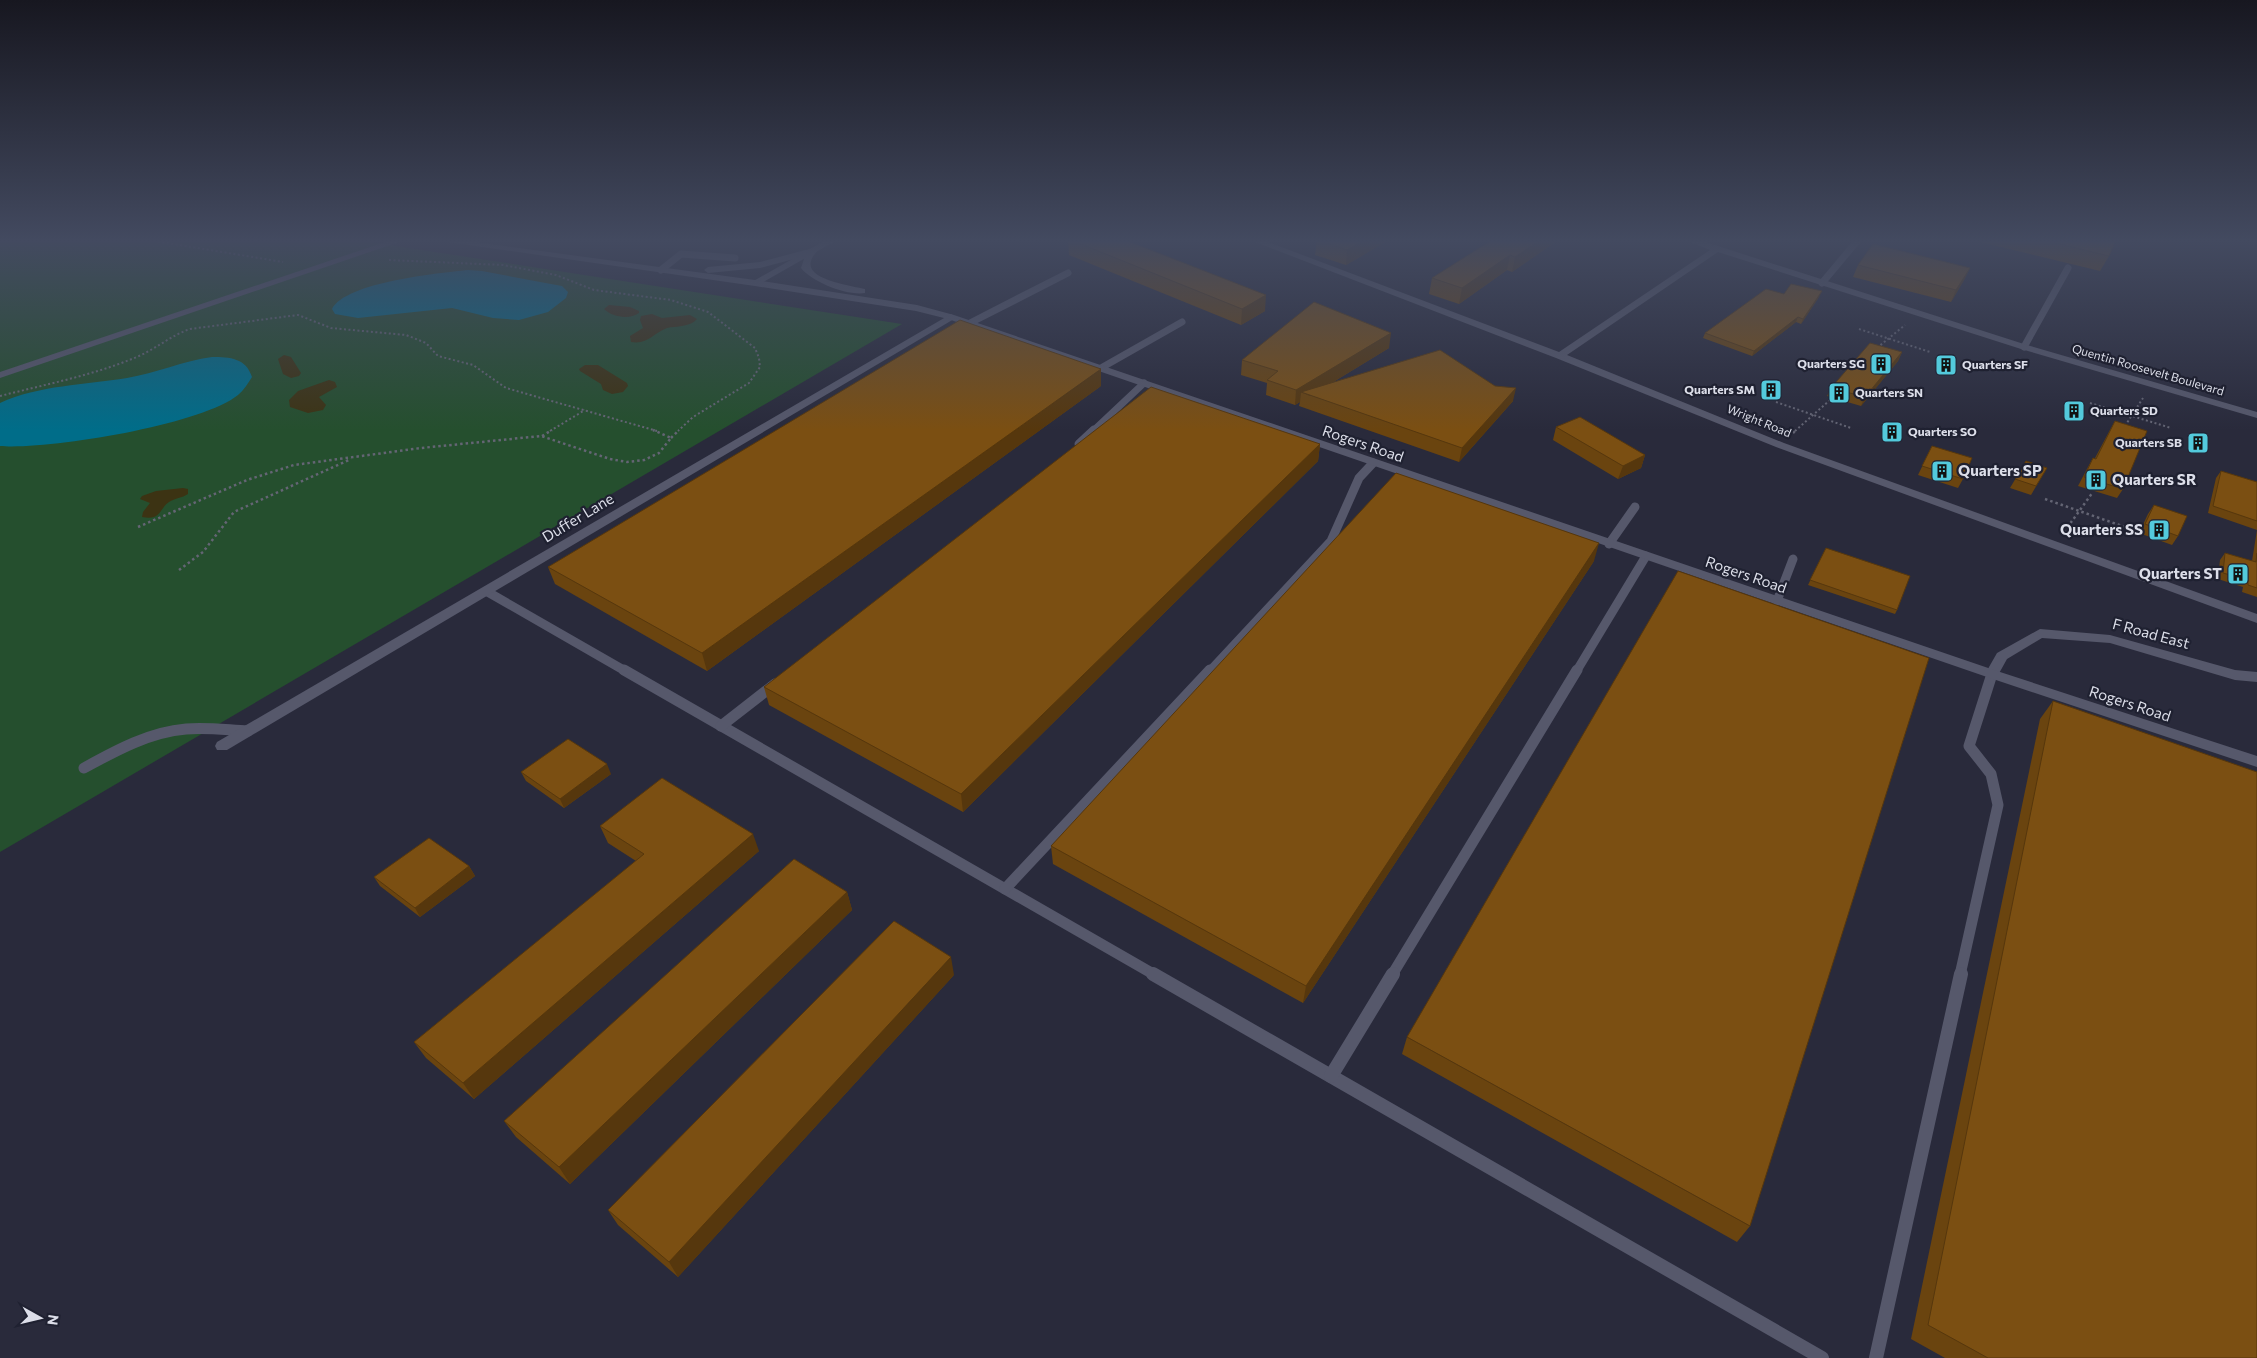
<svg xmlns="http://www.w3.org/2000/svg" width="2257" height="1358" font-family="Commissioner,sans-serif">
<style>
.green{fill:#254f2e}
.sand{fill:#3c3313}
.water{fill:#006d89}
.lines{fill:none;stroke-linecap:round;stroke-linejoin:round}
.path-far1{stroke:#646574;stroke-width:2;stroke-dasharray:2 2.5;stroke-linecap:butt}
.path{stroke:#646574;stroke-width:2.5;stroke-dasharray:2.5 3;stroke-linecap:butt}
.service-far3{stroke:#56586b;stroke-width:7}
.service-far2{stroke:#56586b;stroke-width:9}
.service-far1{stroke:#56586b;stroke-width:11}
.service{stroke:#56586b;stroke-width:14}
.minor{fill:#56586b;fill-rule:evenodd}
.tertiary{fill:#56586b;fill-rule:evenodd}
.wall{fill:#6a440f}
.shaded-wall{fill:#56370d}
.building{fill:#7b4f12;stroke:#56370d}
.labels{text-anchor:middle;stroke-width:4.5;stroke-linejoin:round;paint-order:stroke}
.far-poi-label{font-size:12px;font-weight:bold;fill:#dcdee9;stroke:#1f2131;text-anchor:start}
.far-street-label{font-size:12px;fill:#dcdee9;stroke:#1f2131}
.street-label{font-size:15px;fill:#dcdee9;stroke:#1f2131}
.poi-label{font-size:15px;font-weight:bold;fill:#dcdee9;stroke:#1f2131;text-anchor:start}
</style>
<rect width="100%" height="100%" fill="#292a3b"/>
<path class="green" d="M0 240H357L902 324 0 852Z"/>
<g class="sand">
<path d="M609 305 630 307 639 311V313C629 320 612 317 604 309Z"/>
<path d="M652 314 662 318 690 315 697 319C691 327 676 326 667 328 653 333 648 345 631 342L630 336 643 328 640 320 641 316Z"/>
<path d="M284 355 291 357 301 373 299 376 291 378 283 374 278 359Z"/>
<path d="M585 365H598L627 383 628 386 623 392 612 394 603 390 601 384 580 371 579 369Z"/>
<path d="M329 380 335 382 337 387 319 397 326 405 323 410 308 413 290 407 289 400 298 391Z"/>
<path d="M183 488 188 489V494C182 498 175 498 169 502 159 509 161 521 142 517L143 512 150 503 140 499 142 496 156 491Z"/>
</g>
<g class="water">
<path d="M468 270 482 271 551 284 562 286 568 292 566 298 548 312 519 320 493 318 452 308 358 318 335 314 332 309C346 282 439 273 468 270Z"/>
<path d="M212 357C230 357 246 358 252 377 248 383 244 390 238 395 201 425 48 450 0 446V403C39 385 85 385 127 378 156 373 183 361 212 357Z"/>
</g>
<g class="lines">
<g class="path-far1">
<path d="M149 240 283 262"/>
<path d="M389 260 503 265 556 275 594 290 671 300 708 312 755 348 759 358 760 367 749 383 693 417 678 431"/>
<path d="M1859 329 1930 352"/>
<path d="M1877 348 1905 325"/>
<path d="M0 396C47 384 95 375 139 356 157 348 172 335 190 329L298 315 331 328 406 335 426 343 438 356 473 365 506 388 657 431"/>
<path d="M1776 402 1851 428"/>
<path d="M2090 403 2171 428"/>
<path d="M2125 426 2143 398"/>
<path d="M550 431 585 410"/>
<path d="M1795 431 1830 400"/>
</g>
<g class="path">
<path d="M1793 433 1796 430"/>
<path d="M542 436 552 430"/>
<path d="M671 438 679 430"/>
<path d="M2045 499 2125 527"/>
<path d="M138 527 247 480 294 465 421 448 541 436 610 459 627 462 644 460 659 453 671 438 653 430"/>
<path d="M2064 532 2093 492"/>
<path d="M179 570 203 552 234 512 351 459"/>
</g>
<g class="service-far3">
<path d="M661 270 681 254 735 258"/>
<path d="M1822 283 1858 240"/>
<path d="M970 323 1068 273"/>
<path d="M2024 347 2068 268"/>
<path d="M1101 368 1182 322"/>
<path d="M1093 431 1144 383"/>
</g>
<g class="service-far2">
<path d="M1079 444 1094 430"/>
<path d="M1609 544 1635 507"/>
<path d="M486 591 627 672"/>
<path d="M1777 601 1793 559"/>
<path d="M1209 672 1331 541 1359 478 1373 463"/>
<path d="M1576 672 1646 556"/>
</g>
<g class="service-far1">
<path d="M624 670 1155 975"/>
<path d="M721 726 775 684"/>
<path d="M84 768C115 751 149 732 186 729 206 727 227 730 248 731"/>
<path d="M1005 889 1210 670"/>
<path d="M1392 975 1577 670"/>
<path d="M1960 975 1998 805 1991 774 1969 746 1992 674"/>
</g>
<g class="service">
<path d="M1153 974 1822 1358"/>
<path d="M1331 1076 1393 974"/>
<path d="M1876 1358 1961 974"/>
</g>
<g class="minor">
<path d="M391 240H405L0 378V372Z"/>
<path d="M826 240H837L758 285 750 283Z"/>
<path d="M1250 240H1263L1559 352 1710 250 1685 240H1699L2027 345 2257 412V418L2021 349 1718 252 1567 355 1784 443 2257 614V623L1776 447 1556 358Z"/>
<path d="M951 314 956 317 954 319 227 750H217L215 746 217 742Z"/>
<path d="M2040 629 2110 635 2235 670 2257 672V682L2235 680 2110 643 2042 638 2007 659 1997 677H1987L1985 674 1997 653Z"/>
</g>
<g class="tertiary">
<path d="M434 240H460L755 280 917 305 954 315 1997 671 2257 756V767L1987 677 948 319 916 311 755 286Z"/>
<path d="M813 248 817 251C815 254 812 257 811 261 805 280 853 286 865 289V293C847 296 812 282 801 268L805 256 760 268 708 273 704 270 708 267 760 262Z"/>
</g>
</g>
<g class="wall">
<path d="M1068 240H1125L1265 311 1241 325 1069 255Z"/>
<path d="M1317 240 1365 254 1346 265 1315 255Z"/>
<path d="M1492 240H1558L1512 272 1507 270 1459 304 1429 294 1432 278Z"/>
<path d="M1972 240H2116L2109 256 2100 271Z"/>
<path d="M1858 265 1970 268 1964 280 1951 302 1853 277Z"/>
<path d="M1784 294 1819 297 1801 324 1796 322 1752 356 1703 338 1705 333Z"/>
<path d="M1389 348 1330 384 1513 401 1459 462 1299 406 1300 402 1295 405 1266 395 1267 383 1241 375 1242 360Z"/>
<path d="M1902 352 1898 361 1861 406 1827 396 1831 388Z"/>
<path d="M1101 386 707 671 555 584 548 567Z"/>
<path d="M2115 421 2123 489 2117 498 2078 486 2088 467 2093 458H2095L2110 430Z"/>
<path d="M1556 427 1645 455 1641 468 1618 479 1553 440Z"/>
<path d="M1320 444 1318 461 963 812 769 705 764 687Z"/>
<path d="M1932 446 1963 479 1958 488 1918 475Z"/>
<path d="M2026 461 2047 468 2031 495 2010 488Z"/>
<path d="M2221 471 2257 482V597L2242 592 2243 587 2218 579 2220 560 2225 553 2252 561 2257 530 2208 513 2216 478Z"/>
<path d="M2154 505 2178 536 2172 545 2139 533 2148 514Z"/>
<path d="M1826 548 1897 610 1895 614 1808 585Z"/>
<path d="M1594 561 1303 1003 1053 864 1051 846Z"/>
<path d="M2053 701 2257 1358H1945L1911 1339 2040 719Z"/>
<path d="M521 772 611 774 564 808 526 781Z"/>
<path d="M600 826 759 851 474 1099 426 1058 414 1042 636 861 608 843Z"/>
<path d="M469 866 475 876 420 917 380 886 374 877Z"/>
<path d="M847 892 852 910 570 1184 516 1137 504 1121Z"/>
<path d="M954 975 678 1277 618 1225 608 1210Z"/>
<path d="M1407 1037 1750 1226 1737 1242 1402 1054Z"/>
</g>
<g class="shaded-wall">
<path d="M1365 240H1389L1346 265 1347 250Z"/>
<path d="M1540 240H1558L1512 272 1515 257Z"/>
<path d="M1510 255 1507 270 1459 304 1462 288Z"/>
<path d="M1970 268 1964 280 1951 302 1956 290Z"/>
<path d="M1822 291 1819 297 1801 324 1803 319Z"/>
<path d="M1266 295 1265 311 1241 325 1242 309Z"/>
<path d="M1798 317 1796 322 1752 356 1754 351Z"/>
<path d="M1391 333 1389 348 1310 396 1301 392 1300 402 1295 405 1296 390Z"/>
<path d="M1902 352 1898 361 1861 406 1865 397Z"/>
<path d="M1101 369V386L707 671 702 653Z"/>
<path d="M1516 388 1513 401 1459 462 1462 448Z"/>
<path d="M1320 444 1318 461 963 812 961 794Z"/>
<path d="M1645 455 1641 468 1618 479 1623 466Z"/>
<path d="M1599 543 1594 561 1303 1003 1306 986Z"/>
<path d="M607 764 611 774 564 808 560 799Z"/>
<path d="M753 834 759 851 474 1099 463 1083Z"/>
<path d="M469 866 475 876 420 917 415 908Z"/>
<path d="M847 892 852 910 570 1184 559 1167Z"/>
<path d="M951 957 954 975 678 1277 669 1262Z"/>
</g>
<g class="building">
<path d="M1071 240H1125L1266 295 1242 309Z"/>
<path d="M1318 240H1365L1347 250Z"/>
<path d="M1492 240H1540L1515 257 1510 255 1462 288 1432 278Z"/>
<path d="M2043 240H2116L2109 256Z"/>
<path d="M1873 244 1970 268 1956 290 1858 265Z"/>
<path d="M1791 284 1822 291 1803 319 1798 317 1754 351 1705 333 1766 289 1784 294Z"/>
<path d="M1314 302 1391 333 1296 390 1267 380 1278 371 1242 360Z"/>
<path d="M960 320 1101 369 702 653 548 567Z"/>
<path d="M1870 343 1902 352 1865 397 1831 388Z"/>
<path d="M1440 350 1495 386 1516 388 1462 448 1301 392Z"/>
<path d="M1151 387 1320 444 961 794 764 687Z"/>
<path d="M1580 417 1645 455 1623 466 1556 427Z"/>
<path d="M2115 421 2147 431 2123 489 2084 477 2093 458 2096 459Z"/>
<path d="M1932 446 1972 458 1963 479 1922 466Z"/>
<path d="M2026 461 2047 468 2036 486 2015 479Z"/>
<path d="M2221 471 2257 482V521L2213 506Z"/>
<path d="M1396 473 1599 543 1306 986 1051 846Z"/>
<path d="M2154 505 2187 516 2178 536 2145 524Z"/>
<path d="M1826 548 1910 576 1897 610 1810 580Z"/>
<path d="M2225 553 2256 562 2257 553V588L2248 585V580L2223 573Z"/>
<path d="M1678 571 1929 658 1750 1226 1407 1037Z"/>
<path d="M2053 701 2257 772V1358H1988L1928 1325Z"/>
<path d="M568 739 607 764 560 799 521 772Z"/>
<path d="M662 778 753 834 463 1083 414 1042 644 854 600 826Z"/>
<path d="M429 838 469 866 415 908 374 877Z"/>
<path d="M794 859 847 892 559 1167 504 1121Z"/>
<path d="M894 921 951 957 669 1262 608 1210Z"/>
</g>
<linearGradient id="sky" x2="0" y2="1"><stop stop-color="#171720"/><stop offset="0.56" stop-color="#434a60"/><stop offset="1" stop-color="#434a60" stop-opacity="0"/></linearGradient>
<rect width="2257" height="430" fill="url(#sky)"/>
<defs>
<g id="building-square" transform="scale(1.125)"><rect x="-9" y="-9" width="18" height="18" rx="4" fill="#53cadc" stroke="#1f2131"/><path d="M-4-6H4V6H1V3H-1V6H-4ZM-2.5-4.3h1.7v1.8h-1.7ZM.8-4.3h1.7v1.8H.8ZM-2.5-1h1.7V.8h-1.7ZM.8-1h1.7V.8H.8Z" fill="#111"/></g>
</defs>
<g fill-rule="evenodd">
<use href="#building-square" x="1881" y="364"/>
<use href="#building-square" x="1946" y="365"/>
<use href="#building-square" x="1771" y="390"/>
<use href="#building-square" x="1839" y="393"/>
<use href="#building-square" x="2074" y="411"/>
<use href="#building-square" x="1892" y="432"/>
<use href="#building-square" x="2198" y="443"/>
<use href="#building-square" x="1942" y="471"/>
<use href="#building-square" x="2096" y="480"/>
<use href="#building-square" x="2159" y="530"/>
<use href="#building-square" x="2238" y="574"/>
</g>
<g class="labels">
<g class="far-poi-label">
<text x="1865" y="368" text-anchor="end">Quarters SG</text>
<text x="1962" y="369">Quarters SF</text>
<text x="1755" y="394" text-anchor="end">Quarters SM</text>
<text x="1855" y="397">Quarters SN</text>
<text x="2090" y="415">Quarters SD</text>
<text x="1908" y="436">Quarters SO</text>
<text x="2182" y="447" text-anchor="end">Quarters SB</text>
</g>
<g class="far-street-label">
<text transform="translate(2148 370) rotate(16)" y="4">Quentin Roosevelt Boulevard</text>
<text transform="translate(1759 421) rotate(22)" y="4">Wright Road</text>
</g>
<g class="street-label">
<text transform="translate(1363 444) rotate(19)" y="5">Rogers Road</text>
<text transform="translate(578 518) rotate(-31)" y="5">Duffer Lane</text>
<text transform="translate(1746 575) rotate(19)" y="5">Rogers Road</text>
<text transform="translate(2151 634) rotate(15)" y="5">F Road East</text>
<text transform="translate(2130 704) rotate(18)" y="5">Rogers Road</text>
</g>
<g class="poi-label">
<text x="1958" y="476">Quarters SP</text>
<text x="2112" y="485">Quarters SR</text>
<text x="2143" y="535" text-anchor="end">Quarters SS</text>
<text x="2222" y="579" text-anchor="end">Quarters ST</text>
</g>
</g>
<g transform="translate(40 1318) rotate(98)" stroke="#1f2131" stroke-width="4" paint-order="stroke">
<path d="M0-4L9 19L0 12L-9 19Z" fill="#dcdee9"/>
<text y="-8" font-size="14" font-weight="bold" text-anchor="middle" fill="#dcdee9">N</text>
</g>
</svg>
